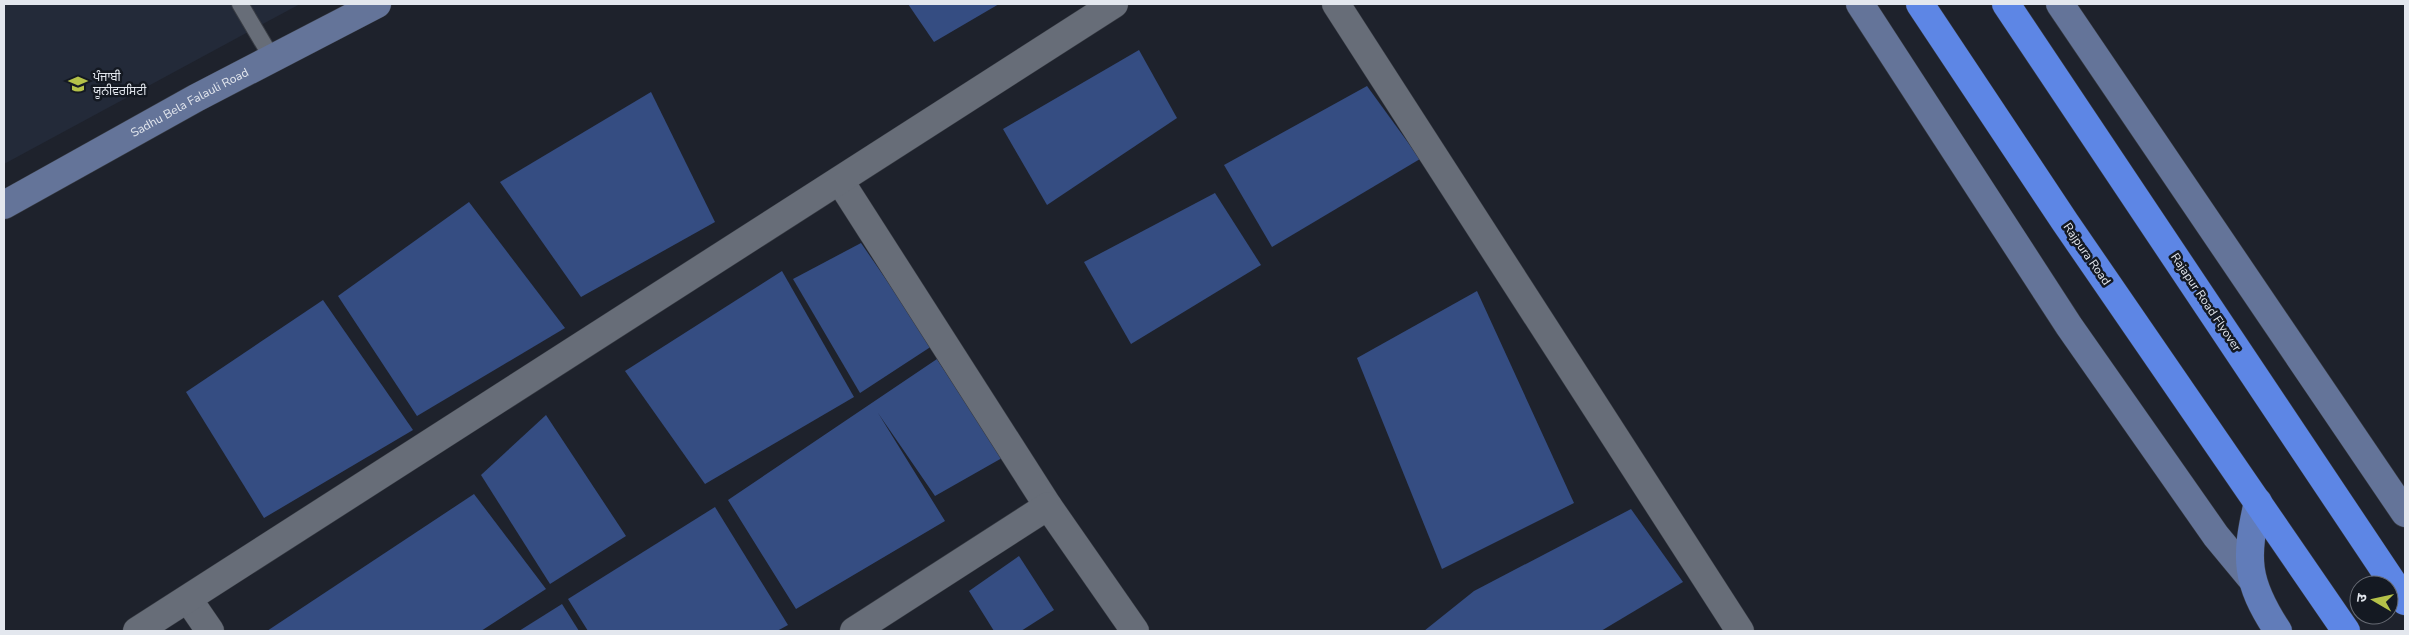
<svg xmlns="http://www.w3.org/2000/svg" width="2409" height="635" font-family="'Nunito Sans','Noto Sans Devanagari','Noto Sans Gurmukhi',sans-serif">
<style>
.built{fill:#232a39}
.building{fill:#354d82}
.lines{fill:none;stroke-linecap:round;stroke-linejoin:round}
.lane-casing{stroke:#383c44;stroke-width:18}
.street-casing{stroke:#383c44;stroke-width:29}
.secondary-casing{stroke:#383c44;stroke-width:29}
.primary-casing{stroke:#383c44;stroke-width:29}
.highway-casing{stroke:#383c44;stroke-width:29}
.lane{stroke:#676d78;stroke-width:16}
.street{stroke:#676d78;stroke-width:28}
.secondary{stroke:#647499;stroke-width:28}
.primary{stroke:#617cb9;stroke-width:28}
.highway{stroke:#5d86e5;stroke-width:28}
.labels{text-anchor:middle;stroke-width:5;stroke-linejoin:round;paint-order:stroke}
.poi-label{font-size:12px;fill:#e3e7ee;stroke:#141922;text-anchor:start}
.street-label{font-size:12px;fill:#e3e7ee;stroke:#141922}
</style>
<rect width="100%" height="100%" fill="#1e222c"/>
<path class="built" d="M4 4H300L4 164Z"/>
<g class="building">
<path d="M908 4H999L934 42Z"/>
<path d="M1139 50 1177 118 1047 205 1003 129Z"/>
<path d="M1367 86 1420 159 1272 247 1224 165Z"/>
<path d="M651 92 715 222 581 297 500 182Z"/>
<path d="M1215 193 1261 265 1131 344 1084 262Z"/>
<path d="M469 202 565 328 417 416 338 296Z"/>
<path d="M861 243 932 346 860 393 793 279Z"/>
<path d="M782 271 854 397 705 484 625 371Z"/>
<path d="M1477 291 1574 503 1442 569 1357 358Z"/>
<path d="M323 300 413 430 264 518 186 392Z"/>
<path d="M937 359 1002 458 935 496 878 413 945 521 796 609 728 500Z"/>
<path d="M546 415 626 536 550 584 481 475Z"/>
<path d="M474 494 546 589 481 631H267Z"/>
<path d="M715 507 788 625 777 631H588L568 599Z"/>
<path d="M1631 509 1683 582 1601 631H1424L1474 591Z"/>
<path d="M1019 556 1054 610 1021 631H994L969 591Z"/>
<path d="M562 604 579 631H519Z"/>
</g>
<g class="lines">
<g class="lane-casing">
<path id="lane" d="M240 4 272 58"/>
</g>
<g class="street-casing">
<g id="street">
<path d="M1336 4 1740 631"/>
<path d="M840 181 1048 506"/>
<path d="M188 599 210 631"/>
<path d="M137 631 1114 4"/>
<path d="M854 631 1048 506 1135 631"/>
</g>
</g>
<g class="secondary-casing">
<g id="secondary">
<path d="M1860 4 2069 326 2216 536 2250 577"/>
<path d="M2060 4 2405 513"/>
<path id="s1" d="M4 205 196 98 377 4"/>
</g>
</g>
<g class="primary-casing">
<path id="primary" d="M2258 502C2245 558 2245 581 2278 631"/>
</g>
<g class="highway-casing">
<g id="highway">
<path d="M1920 4 2065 222 2346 631"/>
<path d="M2006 4 2405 601"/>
</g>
</g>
<use href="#lane" class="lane"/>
<use href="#street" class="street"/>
<use href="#secondary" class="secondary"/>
<use href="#primary" class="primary"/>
<use href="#highway" class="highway"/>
</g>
<defs>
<g id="university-bare" transform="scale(1.5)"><path d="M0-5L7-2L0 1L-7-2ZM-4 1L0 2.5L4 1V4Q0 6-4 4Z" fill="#b5c249" stroke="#141922" stroke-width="2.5" paint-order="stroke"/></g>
</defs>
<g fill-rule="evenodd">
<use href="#university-bare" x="78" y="84"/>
</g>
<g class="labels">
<g class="poi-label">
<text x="93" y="81">ਪੰਜਾਬੀ<tspan x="93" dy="14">ਯੂਨੀਵਰਸਿਟੀ</tspan></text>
</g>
<g class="street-label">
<text dy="4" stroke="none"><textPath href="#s1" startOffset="212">Sadhu Bela Falauli Road</textPath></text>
<text transform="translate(2087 254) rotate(55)" y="4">Rajpura Road</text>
<text transform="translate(2206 302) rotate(56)" y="4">Rajapur Road Flyover</text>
</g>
</g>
<rect width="2409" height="635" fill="none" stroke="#e3e7ee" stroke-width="10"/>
<g transform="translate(2374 600) rotate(279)"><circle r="24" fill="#141922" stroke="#676b74"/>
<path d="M0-4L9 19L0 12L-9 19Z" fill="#b5c249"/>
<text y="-8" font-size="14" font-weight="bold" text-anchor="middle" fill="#e3e7ee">उ</text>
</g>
</svg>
